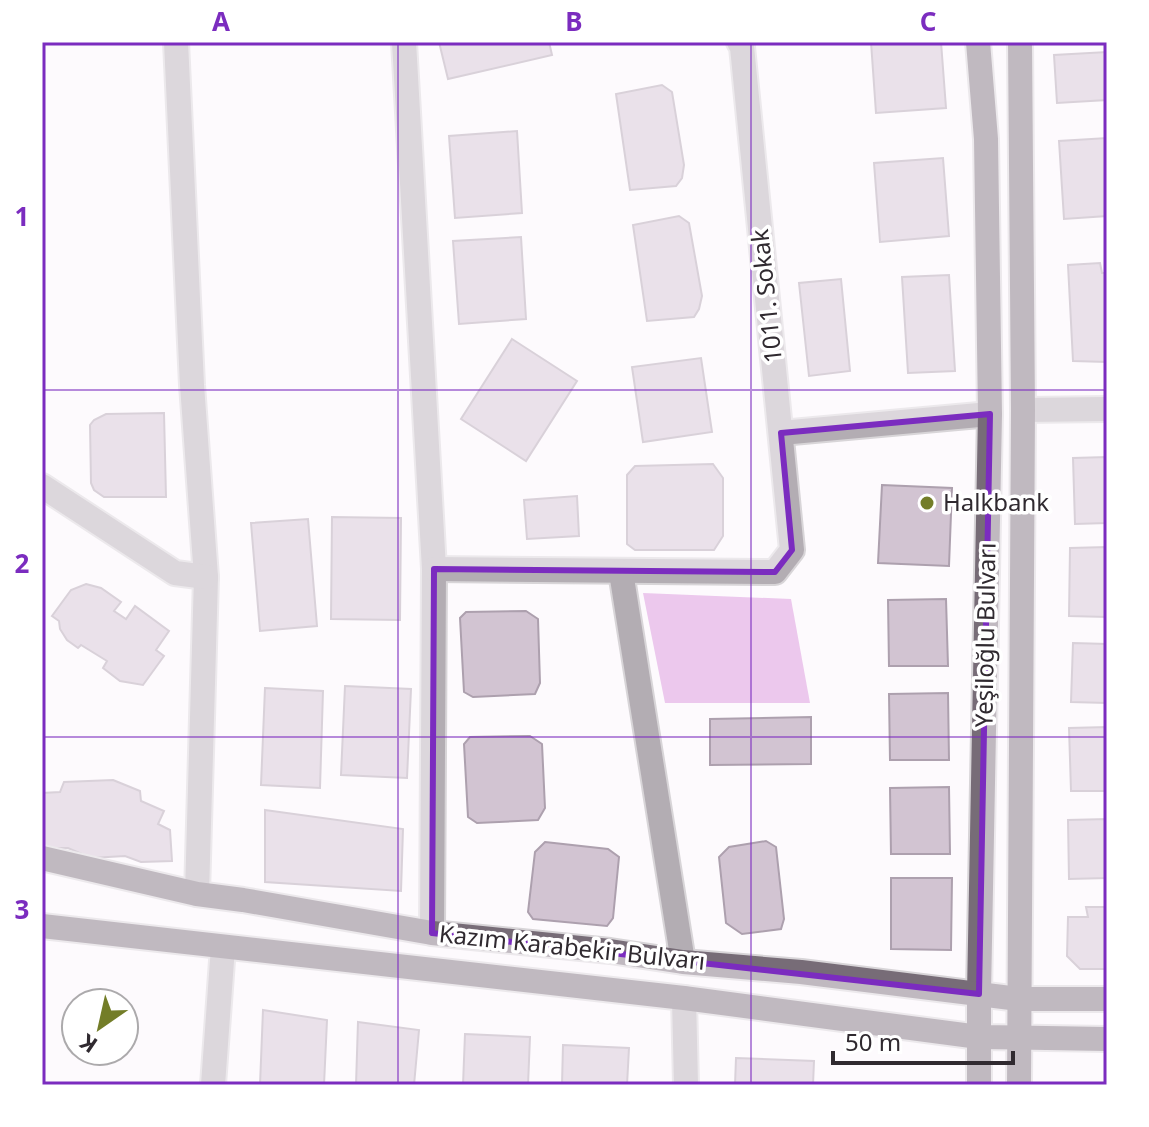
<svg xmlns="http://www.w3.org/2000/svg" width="1149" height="1127" font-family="'Noto Sans',sans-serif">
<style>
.green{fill:#ecc8ed}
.building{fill:#d2c4d2;stroke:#ada0ae;stroke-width:2}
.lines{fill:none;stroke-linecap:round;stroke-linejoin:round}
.minor-casing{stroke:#d8d5d8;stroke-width:28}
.major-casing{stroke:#d8d5d8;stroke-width:28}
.minor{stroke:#b3adb3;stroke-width:24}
.major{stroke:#776c77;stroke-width:24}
.marked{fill:none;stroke:#7b2cbf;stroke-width:6;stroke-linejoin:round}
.grid{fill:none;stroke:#7b2cbf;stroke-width:2;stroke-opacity:0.55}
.poi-dot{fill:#737d28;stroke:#fff;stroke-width:3}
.labels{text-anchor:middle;stroke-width:7;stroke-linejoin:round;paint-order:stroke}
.street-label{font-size:24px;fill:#302a30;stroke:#fff}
.poi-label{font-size:24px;fill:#302a30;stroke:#fff;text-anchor:start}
.neatline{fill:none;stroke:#7b2cbf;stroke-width:3}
.grid-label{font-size:26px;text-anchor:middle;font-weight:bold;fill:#7b2cbf}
</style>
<rect width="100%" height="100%" fill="#fdfafd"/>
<path class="green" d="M643 593 791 599 810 703H665Z"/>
<g class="building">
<path d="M439 42H549L552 55 448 79Z"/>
<path d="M871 42H941L946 108 876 113Z"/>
<path d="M1107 52V100L1057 103 1054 55Z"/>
<path d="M662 85 672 92 684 165 682 178 676 186 630 190 616 94Z"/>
<path d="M517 131 522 213 455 218 449 136Z"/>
<path d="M1107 138V216L1064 219 1059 141Z"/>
<path d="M943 158 949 236 880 242 874 163Z"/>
<path d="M679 216 689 223 702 296 699 309 694 317 647 321 633 225Z"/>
<path d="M521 237 526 319 459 324 453 241Z"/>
<path d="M1100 263 1102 273H1107V362L1073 361 1068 265Z"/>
<path d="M949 275 955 371 908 373 902 277Z"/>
<path d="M841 279 850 371 809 376 799 283Z"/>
<path d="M512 339 577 381 526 461 461 419Z"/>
<path d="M701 358 712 432 643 442 632 367Z"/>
<path d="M164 413 166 497H104L94 490 91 483 90 425 94 420 106 414Z"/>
<path d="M1107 457V523L1075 524 1073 458Z"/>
<path d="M713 464 723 478V536L714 550H635L627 544V475L635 466Z"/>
<path d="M882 485 952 488 949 566 878 563Z"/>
<path d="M577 496 579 536 527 539 524 500Z"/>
<path d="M332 517 401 518 400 620 331 619Z"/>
<path d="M308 519 317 626 260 631 251 523Z"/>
<path d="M1107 547V617L1069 616 1070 548Z"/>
<path d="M86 584 101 588 121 602 114 611 126 619 135 606 169 631 156 650 164 656 143 685 120 681 103 668 107 661 81 645 78 648 67 640 60 629 59 621 52 616 71 590Z"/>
<path d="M946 599 948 666H889L888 600Z"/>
<path d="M526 611 538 619 540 683 535 694 473 697 464 692 460 618 466 612Z"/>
<path d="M1073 643 1107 644V703L1071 702Z"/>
<path d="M345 686 411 689 407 778 341 775Z"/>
<path d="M265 688 323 691 320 788 261 785Z"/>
<path d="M948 693 949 760H890L889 694Z"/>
<path d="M811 717V764L710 765V719Z"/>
<path d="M1107 727V791H1071L1069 728Z"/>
<path d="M530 736 542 744 545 808 538 820 477 823 468 817 464 744 470 737Z"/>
<path d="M113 780 140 791 141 801 164 811 158 824 170 830 172 861 141 862 125 856 91 858 68 848H50L42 845V793L60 792 64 782Z"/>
<path d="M949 787 950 854H891L890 788Z"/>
<path d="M265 810 403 829 401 891 265 882Z"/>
<path d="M1107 819V878L1069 879 1068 820Z"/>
<path d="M766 841 776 847 784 919 781 929 742 934 726 923 719 857 729 847Z"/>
<path d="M545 842 608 849 619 857 613 918 607 926 533 919 528 912 535 852Z"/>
<path d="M891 878H952L951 950 891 949Z"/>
<path d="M1086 907H1107V969H1080L1067 956 1068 917H1088Z"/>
<path d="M263 1010 327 1020 324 1085H260Z"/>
<path d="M358 1022 419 1030 414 1085H356Z"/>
<path d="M465 1034 530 1037 528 1085H463Z"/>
<path d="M563 1045 629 1048 627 1085H562Z"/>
<path d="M736 1058 814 1061 813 1085H735Z"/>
</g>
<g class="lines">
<g class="minor-casing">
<g id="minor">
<path d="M176 42 192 385 206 577 197 894"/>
<path d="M404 42 434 569 432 933"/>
<path d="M1023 410 1107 409"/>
<path d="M781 433 990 414"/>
<path d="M42 486 175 573 206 577"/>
<path d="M434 569 775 572 792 550 742 47 739 42"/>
<path d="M621 572 683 962"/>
<path d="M684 998 686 1085"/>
<path d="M213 1085 223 947"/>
</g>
</g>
<g class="major-casing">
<g id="major">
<path d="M978 42 986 139 990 414 979 994V1085"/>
<path d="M42 858 197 894 243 900 432 933 610 951 683 962 801 972 1019 999H1107"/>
<path d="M42 926 684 998 979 1037 1107 1039"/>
<path d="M1019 1085 1023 410 1020 42"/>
</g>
</g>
<use href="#minor" class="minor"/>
<use href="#major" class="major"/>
</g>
<path d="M0 0H1149V1127H0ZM990 414 979 994 432 933 434 569 775 572 792 550 781 433Z" fill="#fdfafd" fill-opacity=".55" fill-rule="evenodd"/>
<path class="marked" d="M990 414 979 994 432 933 434 569 775 572 792 550 781 433Z"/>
<path class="grid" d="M398 42V1085M751 42V1085M42 390H1107M42 737H1107"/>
<circle class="poi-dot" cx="927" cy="503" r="8"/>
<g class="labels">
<g class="street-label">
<text transform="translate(767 296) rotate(-96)" y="8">1011. Sokak</text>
<text transform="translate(986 635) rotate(-89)" y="8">Yeşiloğlu Bulvarı</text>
<text transform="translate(572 948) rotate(6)" y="8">Kazım Karabekir Bulvarı</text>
</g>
<g class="poi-label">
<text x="943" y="511">Halkbank</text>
</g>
</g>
<rect width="1149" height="1127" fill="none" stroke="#ffffff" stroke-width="88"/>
<g transform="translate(100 1027) rotate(214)"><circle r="38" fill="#ffffff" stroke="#acaaac" stroke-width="2"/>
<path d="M0-6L14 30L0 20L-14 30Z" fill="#737d28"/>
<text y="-12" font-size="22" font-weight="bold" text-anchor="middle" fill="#302a30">K</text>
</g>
<path d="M833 1051v12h180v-12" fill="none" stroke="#302a30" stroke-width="4"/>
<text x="845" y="1051" font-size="24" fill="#302a30" stroke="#ffffff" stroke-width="6" paint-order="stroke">50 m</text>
<rect x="44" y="44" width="1061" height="1039" class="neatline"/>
<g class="grid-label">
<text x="221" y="31">A</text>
<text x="574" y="31">B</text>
<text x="928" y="31">C</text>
<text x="22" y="226">1</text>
<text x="22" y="573">2</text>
<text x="22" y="919">3</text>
</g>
</svg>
